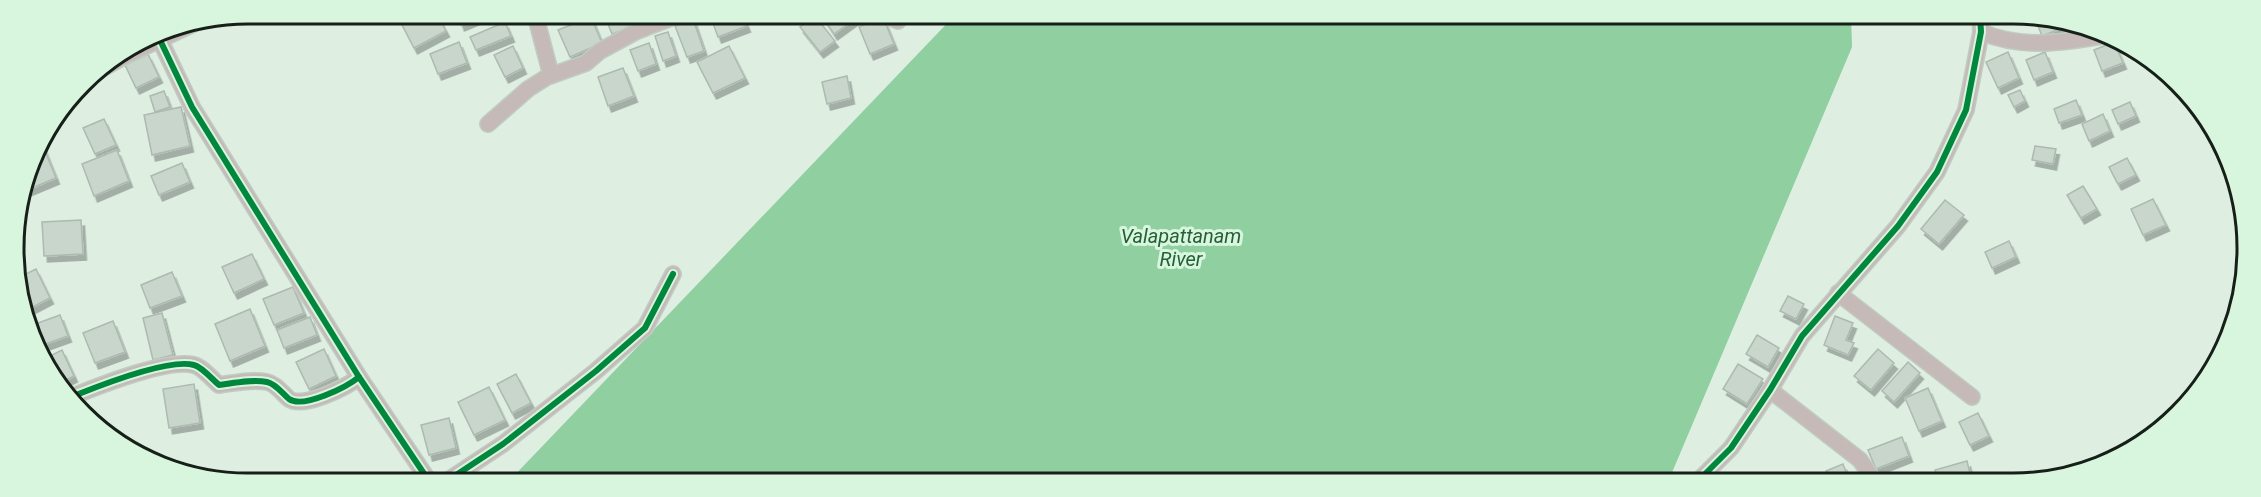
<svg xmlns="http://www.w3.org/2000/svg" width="2261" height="497" font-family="Roboto,sans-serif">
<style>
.water{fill:#8fcfa0}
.building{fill:#c8d6cb;stroke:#adbab0;stroke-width:1.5;filter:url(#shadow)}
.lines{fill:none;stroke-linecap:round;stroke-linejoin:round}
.minor-casing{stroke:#c0ccc3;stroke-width:18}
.minor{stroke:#c5bab8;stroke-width:15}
.cycleway-casing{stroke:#d8f5de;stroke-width:10}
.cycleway{stroke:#00873e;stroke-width:6}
.labels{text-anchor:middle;stroke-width:6;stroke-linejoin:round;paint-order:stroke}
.water-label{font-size:20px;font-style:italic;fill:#256038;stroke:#d8f5de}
.rim{fill:none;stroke:#162018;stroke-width:3}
</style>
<defs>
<filter id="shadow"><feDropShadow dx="3.5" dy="6" stdDeviation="0" flood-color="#0004"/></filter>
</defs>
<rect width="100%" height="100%" fill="#deefe2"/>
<path class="water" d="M956 14 1851 15 1852 47 1668 482 509 481Z"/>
<g class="building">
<path d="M410 14H437L446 31 414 48 399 19Z"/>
<path d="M457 14H487L461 25Z"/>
<path d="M604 14H630L634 26 612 34Z"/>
<path d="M742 14 747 26 718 37 710 15Z"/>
<path d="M825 14H854L856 18 834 34 822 16Z"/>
<path d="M815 16 835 41 820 52 800 27Z"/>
<path d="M2034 16H2044L2067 23V26L2042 36Z"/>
<path d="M591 17 602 43 570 57 558 30Z"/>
<path d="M883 17 894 44 870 54 859 27Z"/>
<path d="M693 19 704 51 687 57 675 26Z"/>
<path d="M505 22 511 36 476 50 470 37Z"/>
<path d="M668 32 676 56 663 61 655 36Z"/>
<path d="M459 42 467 63 438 74 430 54Z"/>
<path d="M2114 42 2123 63 2102 71 2094 50Z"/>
<path d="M649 43 656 64 638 71 630 50Z"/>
<path d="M513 46 523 68 505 77 494 55Z"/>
<path d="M729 46 745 78 713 93 697 62Z"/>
<path d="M2008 52 2019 78 1998 88 1986 62Z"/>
<path d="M2045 52 2053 72 2034 80 2026 60Z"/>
<path d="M148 54 159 77 136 88 125 65Z"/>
<path d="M623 68 634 96 608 106 598 77Z"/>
<path d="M847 76 851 98 827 104 822 82Z"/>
<path d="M2020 90 2025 101 2014 107 2008 95Z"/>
<path d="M164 91 170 107 155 112 150 96Z"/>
<path d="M2076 100 2082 115 2059 123 2054 109Z"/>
<path d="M2130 102 2136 116 2118 124 2112 110Z"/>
<path d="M181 107 190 146 152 155 144 115Z"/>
<path d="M2103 114 2110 131 2089 141 2082 124Z"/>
<path d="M104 119 116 145 95 154 83 128Z"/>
<path d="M41 141 56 178 25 191 38 144Z"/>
<path d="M2035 146 2056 149 2053 164 2032 160Z"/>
<path d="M117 150 129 181 94 196 82 164Z"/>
<path d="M2127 158 2136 175 2118 184 2109 167Z"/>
<path d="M182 163 190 182 159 195 151 176Z"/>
<path d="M2083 186 2097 209 2081 218 2067 195Z"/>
<path d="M2153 199 2166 225 2143 235 2131 209Z"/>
<path d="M1945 200 1964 215 1939 244 1921 229Z"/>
<path d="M81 220 83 254 44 256 42 222Z"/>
<path d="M2009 241 2016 257 1992 268 1985 252Z"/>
<path d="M252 254 264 279 234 293 222 267Z"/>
<path d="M36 269 50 298 29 309 20 290 18 278Z"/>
<path d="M172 272 182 296 150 308 141 285Z"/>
<path d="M293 287 304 313 274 325 263 299Z"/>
<path d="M1788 296 1804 304 1796 319 1780 311Z"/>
<path d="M250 309 265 346 230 361 215 324Z"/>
<path d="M162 313 173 355 153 360 143 318Z"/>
<path d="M60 315 68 336 40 346 30 326Z"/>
<path d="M1835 316 1853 323 1846 340 1854 343 1848 355 1824 345Z"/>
<path d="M310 317 317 335 284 348 277 330Z"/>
<path d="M113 321 125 352 95 363 83 333Z"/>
<path d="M1757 335 1779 348 1768 367 1746 354Z"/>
<path d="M324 349 336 376 309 389 296 362Z"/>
<path d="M1878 349 1894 363 1871 390 1854 376Z"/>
<path d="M62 350 74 376 58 384 46 358Z"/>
<path d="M1908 362 1920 373 1894 402 1882 391Z"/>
<path d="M1738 364 1763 379 1747 404 1723 389Z"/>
<path d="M516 374 531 403 512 413 497 384Z"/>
<path d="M194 384 200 423 169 428 163 389Z"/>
<path d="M489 387 505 420 474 435 458 402Z"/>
<path d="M1928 388 1942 421 1919 431 1905 398Z"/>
<path d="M1978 413 1989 436 1970 445 1959 422Z"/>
<path d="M449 418 456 448 429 455 421 425Z"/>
<path d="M1902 437 1909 456 1876 469 1868 450Z"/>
<path d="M1967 461 1972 482H1938L1935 470Z"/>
<path d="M1843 464 1850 482H1830L1826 471Z"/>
<path d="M1822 475 1826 482H1810V481Z"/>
</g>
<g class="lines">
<g class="minor-casing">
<g id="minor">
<path d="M535 14 551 75"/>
<path d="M884 14 898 21"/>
<path d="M1981 32C2022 49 2060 43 2102 36"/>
<path d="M160 40 192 107 359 377"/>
<path d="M91 75 127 55 193 24"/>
<path d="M488 124 528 89 547 77 586 63 600 51 637 31 681 14"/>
<path d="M1838 293 1972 397"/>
<path d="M1770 390 1860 460 1875 482"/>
<path d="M67 396 76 395C101 385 169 358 194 365 202 367 212 379 219 385 234 383 252 379 267 382 276 384 282 393 289 399 303 409 347 387 359 377L429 481"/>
<path d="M447 481 503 444 596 371 645 328 673 274"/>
<path d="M1697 482 1731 448 1770 390 1802 336 1898 226 1937 172 1966 110 1981 32 1980 15"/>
</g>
</g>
<use href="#minor" class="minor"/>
<g class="cycleway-casing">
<g id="cycleway">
<path d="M160 40 192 107 359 377"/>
<path d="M67 396 76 395C101 385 169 358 194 365 202 367 212 379 219 385 234 383 252 379 267 382 276 384 282 393 289 399 303 409 347 387 359 377L429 481"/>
<path d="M447 481 503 444 596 371 645 328 673 274"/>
<path d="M1697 482 1731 448 1770 390 1802 336 1898 226 1937 172 1966 110 1981 32 1980 15"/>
</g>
</g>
<use href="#cycleway" class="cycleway"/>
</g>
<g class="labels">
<g class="water-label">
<text x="1181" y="243">Valapattanam<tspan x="1181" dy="23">River</tspan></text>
</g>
</g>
<path d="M0 0H2261V497H0ZM248 24H2013A224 224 0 0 1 2237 248V249A224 224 0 0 1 2013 473H248A224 224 0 0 1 24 249V248A224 224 0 0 1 248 24Z" fill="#d8f5de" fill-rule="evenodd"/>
<path class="rim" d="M248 24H2013A224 224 0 0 1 2237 248V249A224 224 0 0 1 2013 473H248A224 224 0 0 1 24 249V248A224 224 0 0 1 248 24Z"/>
</svg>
